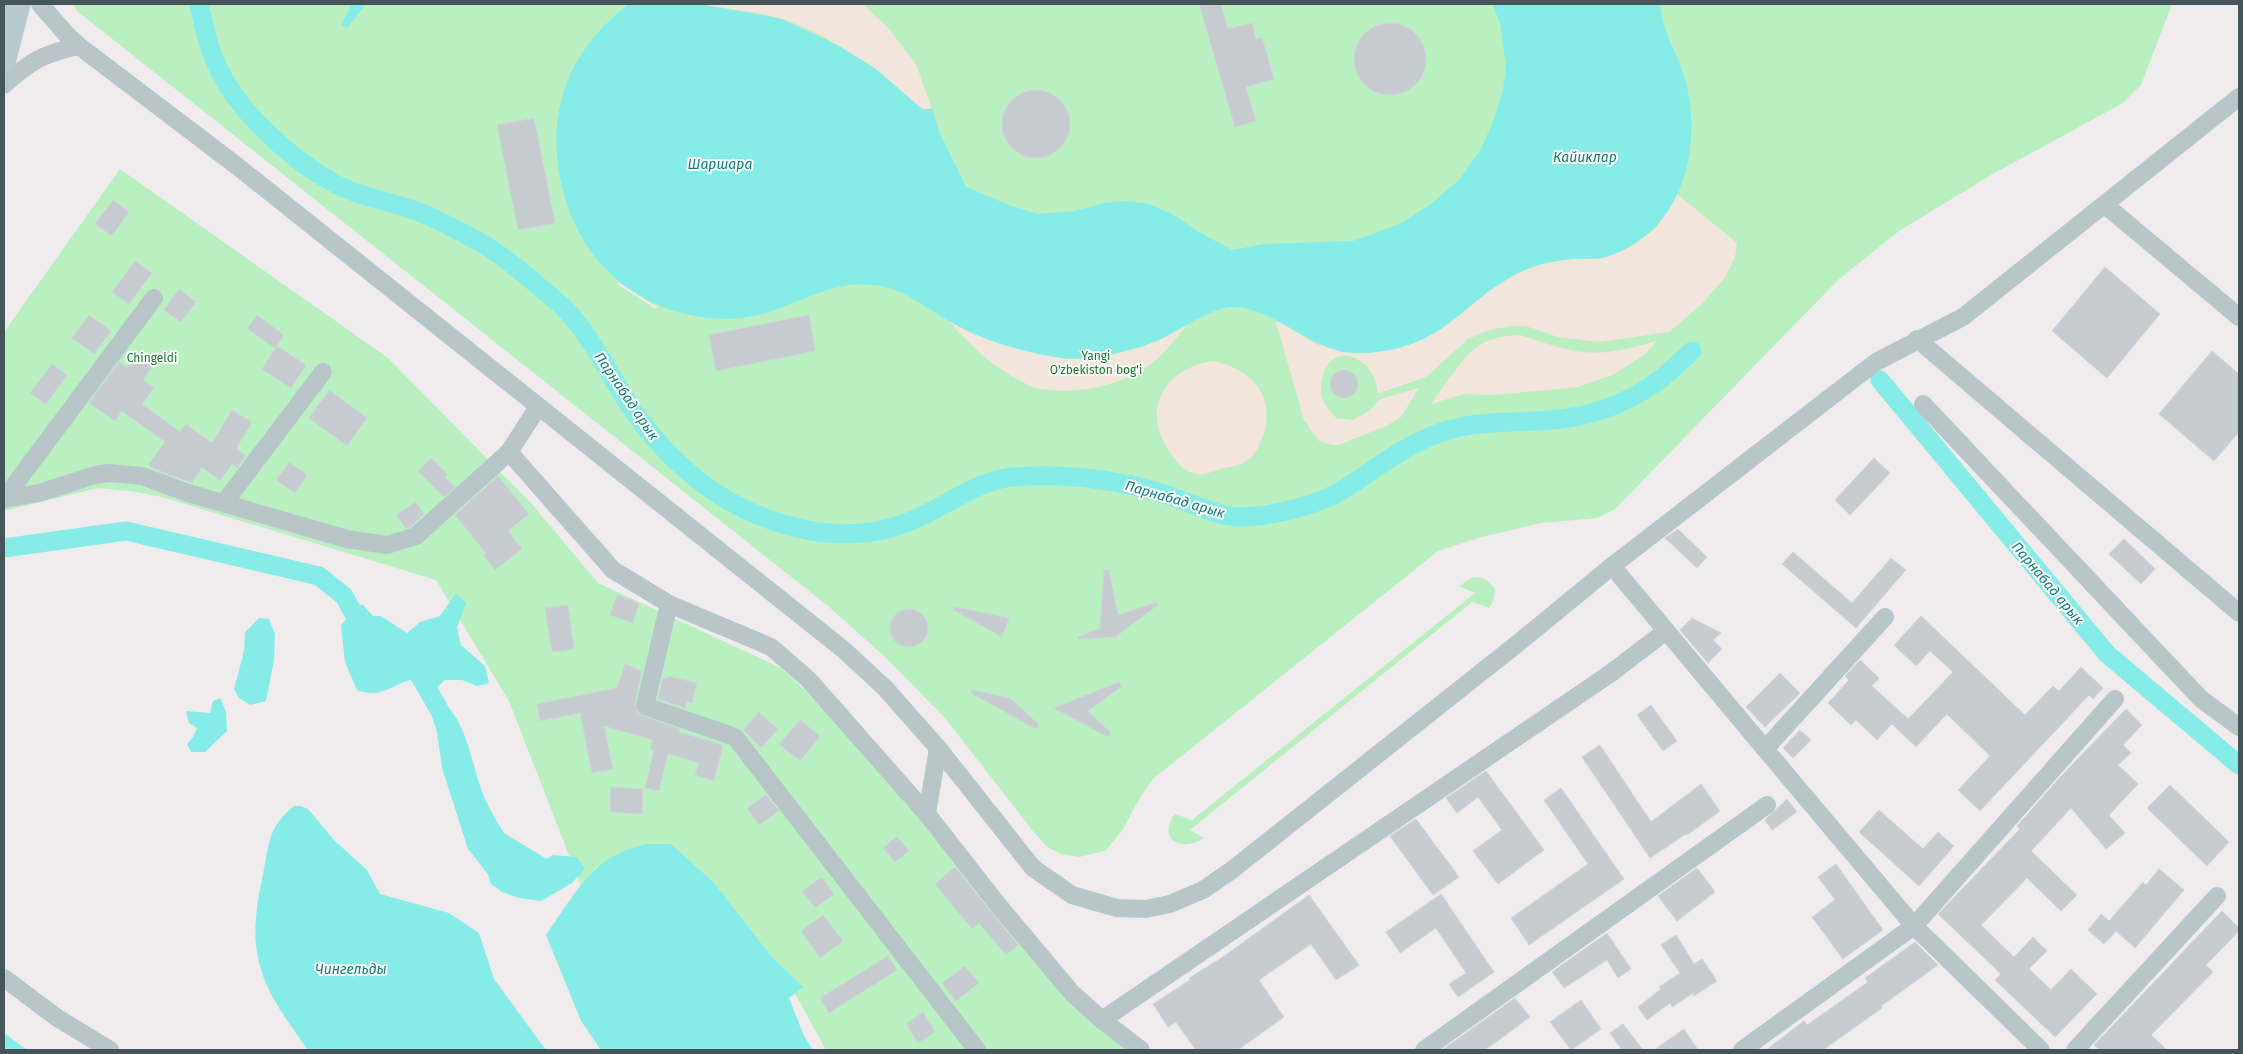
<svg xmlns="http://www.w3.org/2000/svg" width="2243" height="1054" font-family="'Fira Sans',sans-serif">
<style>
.green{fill:#b9efc1}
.sand{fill:#f2e6dc}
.water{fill:#86ece8}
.pier{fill:#f0eced}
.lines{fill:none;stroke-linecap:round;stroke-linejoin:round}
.canal{stroke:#86ece8;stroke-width:19}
.building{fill:#c6ccd0;stroke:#d0d5d9}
.minor{stroke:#b8c6ca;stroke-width:18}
.secondary{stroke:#b8c9cf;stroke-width:25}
.labels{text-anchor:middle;stroke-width:4;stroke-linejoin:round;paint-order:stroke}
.park-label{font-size:12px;fill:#157c2f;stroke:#fff}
.water-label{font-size:14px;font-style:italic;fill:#0c827d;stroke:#fff}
</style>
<rect width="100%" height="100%" fill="#f0eced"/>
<g class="green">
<path d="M73 4H2172L2141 85 2123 103 1991 175 1899 231 1838 280 1615 509 1597 518 1541 523 1481 537 1438 551 1154 778 1139 799 1122 831 1105 851 1079 857 1061 854 1047 847 1033 831 945 718 884 656 828 606 77 11Z"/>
<path d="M120 169 388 358 531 503 598 583 781 668 852 733 1055 981 1137 1050H826L797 997 714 883 598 866 581 886 509 701 436 580 162 497 130 491 98 488 4 511V332Z"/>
<path d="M1473 577C1484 577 1488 580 1495 589L1493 602 1489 608 1472 602 1190 830 1204 838C1180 853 1157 839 1175 814L1192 820 1475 593 1459 586Z"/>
</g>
<g class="sand">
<path d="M700 4H863L889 29 916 64 932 109H922C880 73 836 37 782 19 756 11 726 9 700 4Z"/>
<path d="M1677 194 1737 243 1735 257 1726 276 1702 304 1669 332 1599 342 1558 337 1526 326H1511L1489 330 1468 339 1426 377 1377 394C1379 359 1332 338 1323 376 1320 386 1320 394 1324 403 1327 408 1332 413 1336 418L1352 420 1368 412 1380 399 1419 388 1401 417 1386 426 1339 445H1332L1319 441 1304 420 1275 319 1318 345 1462 313 1487 292 1518 273 1544 263 1572 259 1603 258 1631 245 1655 229 1672 205Z"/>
<path d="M949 321 994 341 1032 352 1067 359 1157 341 1187 325C1174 341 1161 358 1144 369 1114 388 1070 395 1036 388 1030 387 1024 382 1019 380 990 365 970 345 949 321Z"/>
<path d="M1520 335C1548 344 1577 356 1608 352 1624 350 1641 345 1657 341L1644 355 1612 375 1578 387 1494 395 1464 394 1431 404C1442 389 1468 348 1485 342 1496 337 1508 336 1520 335Z"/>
<path d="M1213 361C1261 371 1281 408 1256 451 1250 463 1236 466 1224 468 1216 470 1206 475 1198 474 1188 474 1179 465 1174 458 1139 415 1160 369 1213 361Z"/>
</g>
<g class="water">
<path d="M352 4H366L347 28 341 25Z"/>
<path d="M629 4H700L782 19 839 46 875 68 922 109H932L939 131 966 187 1009 205 1037 214 1075 211 1105 203 1125 201 1149 204 1174 215 1197 231 1232 250 1265 244 1353 241 1400 224 1431 204 1459 180 1481 149 1494 119 1503 90 1506 67 1500 22 1492 4H1660C1662 29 1672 44 1681 67 1697 109 1695 167 1671 206 1657 230 1633 249 1606 257 1596 260 1583 258 1572 259 1553 261 1533 265 1516 274 1490 287 1471 307 1448 324 1420 345 1388 354 1353 353 1307 351 1263 296 1220 309 1199 316 1179 331 1159 340 1134 351 1088 362 1061 358 1023 352 982 341 949 321 925 307 902 288 874 285 830 279 794 308 753 316 731 321 708 319 686 314 609 296 564 233 557 156 552 92 579 42 629 4Z"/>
<path d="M456 593 466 603 457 627 461 645 485 666 489 683 477 686 462 680H445L433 691 412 679C389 686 381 699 357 690L345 662 341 625 362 604 373 616H381L407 633 420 622 440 616Z"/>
<path d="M259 618 269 619 275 634 274 660 266 701 250 705 239 698 234 689 244 651 245 632Z"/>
<path d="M220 698 226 712 227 731 205 752H191L187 744 193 737 197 728 189 723 186 711 210 713 213 701Z"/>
<path d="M443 702C471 727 471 771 487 803 498 826 514 848 527 869L553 855 577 857 585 869 572 883 541 901 519 898 502 892 491 884 488 874 468 849 442 768 433 705Z"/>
<path d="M294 806H301L308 809 335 841 367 870 380 894 449 913 479 933 494 979 546 1050H308C278 1008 251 974 256 919 257 902 261 886 264 869 270 839 269 827 294 806Z"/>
<path d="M646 844H671L714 883 771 956 803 987 789 998 804 1036 813 1050H601L581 1021 546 935C562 912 577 886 598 867 611 855 629 849 646 844Z"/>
<path d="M4 1033 27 1050H4Z"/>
</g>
<path class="pier" d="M618 282 657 307 656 309 617 284Z"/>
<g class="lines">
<g class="canal">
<path d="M199 4C204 27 209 50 220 72 241 114 293 161 334 183 361 198 391 201 419 212 440 220 463 233 483 244 506 257 526 276 547 293 553 299 561 304 567 311 591 337 607 370 626 400 659 452 709 498 768 519 820 538 873 541 924 515 953 501 980 480 1013 477 1065 473 1114 479 1164 494 1189 501 1213 516 1240 517 1270 517 1319 505 1344 489 1379 467 1410 440 1452 429 1490 419 1530 424 1568 418 1599 414 1634 399 1658 381 1670 372 1681 361 1692 351"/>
<path d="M1880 380 2107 654 2239 765"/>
<path d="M4 548 126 531 319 576 344 596 365 634"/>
<path d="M415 668 440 711 446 728"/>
<path d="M494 838 558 877"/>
</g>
</g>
<g class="building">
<path d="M1199 4H1221L1228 29 1252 23 1256 39 1262 37 1274 79 1246 87 1256 121 1235 127Z"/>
<circle cx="1390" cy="59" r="36"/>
<circle cx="1036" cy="124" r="34"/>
<path d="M534 118 555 223 518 230 497 125Z"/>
<path d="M113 200 129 212 112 236 95 224Z"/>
<path d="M135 261 152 273 129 304 112 292Z"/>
<path d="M2105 267 2160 314 2107 378 2052 331Z"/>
<path d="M179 289 196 302 181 322 164 310Z"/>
<path d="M89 315 111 331 94 354 72 338Z"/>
<path d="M257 315 284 335 275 348 247 329Z"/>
<path d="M809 315 815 351 716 371 709 335Z"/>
<path d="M277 346 306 365 291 388 262 369Z"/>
<path d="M2212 351 2239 374V432L2214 461 2159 414Z"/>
<path d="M137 353 154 364 143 380 154 388 142 404 180 432 186 424 212 443 232 410 252 422 236 449 246 456 237 468 232 464 220 481 202 467 192 483 157 470 148 465 165 442 122 411 115 421 89 403 119 362 127 368Z"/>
<path d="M52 364 67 375 46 404 30 393Z"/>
<circle cx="1344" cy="384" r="14"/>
<path d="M329 390 367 418 347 446 309 418Z"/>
<path d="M431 458 447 474 445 477 455 487 444 497 418 471Z"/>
<path d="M1874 458 1890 473 1850 515 1835 500Z"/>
<path d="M289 462 307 475 295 493 276 480Z"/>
<path d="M498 476 529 514 508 531 522 549 495 570 483 555 486 553 455 515Z"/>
<path d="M416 502 424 514 411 527 406 528 396 515Z"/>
<path d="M1678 529 1707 557 1697 568 1665 538Z"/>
<path d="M2124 539 2155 569 2141 584 2109 554Z"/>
<path d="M1793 552 1852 603 1891 558 1906 570 1856 628 1782 564Z"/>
<path d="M1104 570H1109L1118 615 1157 602 1158 605 1115 637 1079 639 1078 637 1100 628Z"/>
<path d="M617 595 639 603 633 623 610 615Z"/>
<path d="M568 605 574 649 552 652 545 608Z"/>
<path d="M955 607 1009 618 1002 637 954 610Z"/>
<circle cx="909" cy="628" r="19"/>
<path d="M1921 616 2025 715 2053 686 2059 691 2081 667 2103 688 2093 699 2089 695 1980 811 1958 790 1990 756 1947 714 1916 747 1892 724 1877 740 1856 720 1851 725 1828 703 1849 680 1845 676 1860 660 1879 678 1872 686 1908 719 1953 672 1930 651 1916 666 1894 645Z"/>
<path d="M1692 618 1721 633 1713 640 1722 649 1708 663 1680 630Z"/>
<path d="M625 664 642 671 635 704 638 714 680 729 679 732 723 745 714 781 695 775 699 763 668 754 659 791 645 788 654 750 650 749 653 740 604 726 613 769 592 773 580 713 540 721 537 704 617 688Z"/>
<path d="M1780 673 1800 693 1765 727 1746 707Z"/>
<path d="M668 676 697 683 692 703 687 701 685 708 658 699 663 678 667 679Z"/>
<path d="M1119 682 1122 686 1088 711 1111 733 1108 737 1054 708Z"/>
<path d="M972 690 1010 698 1039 725 1036 729 971 693Z"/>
<path d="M1651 705 1677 741 1663 751 1637 715Z"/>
<path d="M2126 709 2142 725 2123 745 2131 753 2118 765 2138 784 2109 815 2125 833 2106 849 2071 808 2031 851 2077 895 2061 911 2027 878 1981 925 2014 957 2033 937 2047 951 2029 969 2051 990 2071 969 2097 994 2055 1037 1995 980 2001 974 1938 914 2020 829 2017 826 2062 775Z"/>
<path d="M759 712 778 729 761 748 743 730Z"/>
<path d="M800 720 820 736 800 761 779 744Z"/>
<path d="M1800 730 1811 740 1793 758 1783 748Z"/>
<path d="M1600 745 1651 822 1701 784 1720 811 1687 835 1686 834 1650 858 1582 757Z"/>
<path d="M1486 771 1544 850 1498 884 1473 851 1502 830 1478 797 1457 813 1446 798Z"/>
<path d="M2170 785 2229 842 2207 866 2147 808Z"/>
<path d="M611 787 643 789 642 814 610 812Z"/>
<path d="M1561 788 1624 879 1529 945 1511 918 1588 864 1544 800Z"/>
<path d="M766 795 779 811 759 825 747 808Z"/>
<path d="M1787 799 1797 812 1772 830 1765 820Z"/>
<path d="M1879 810 1923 849 1938 832 1954 846 1919 886 1859 832Z"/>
<path d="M1416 819 1459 877 1433 895 1390 836Z"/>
<path d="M897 836 909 851 895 862 883 848Z"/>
<path d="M1836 864 1883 930 1843 959 1812 917 1835 900 1818 877Z"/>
<path d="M955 867 1018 945 1006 955 979 923 972 929 935 884Z"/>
<path d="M1697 868 1715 892 1677 921 1658 896Z"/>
<path d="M2159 869 2184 890 2135 948 2116 931 2104 944 2088 930 2101 914 2109 921 2143 882 2146 885Z"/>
<path d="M822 877 834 894 815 908 802 891Z"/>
<path d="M1441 894 1494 972 1458 997 1449 984 1466 973 1436 928 1400 953 1386 932Z"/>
<path d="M1309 895 1359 965 1336 980 1311 944 1259 980 1284 1017 1238 1050H1196L1176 1022 1168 1027 1153 1004 1190 980 1189 978 1220 959Z"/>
<path d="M2222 911 2239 928V931L2206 965 2213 972 2151 1035 2167 1050H2100L2094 1045Z"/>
<path d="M823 915 843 941 820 958 801 931Z"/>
<path d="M1607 933 1631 969 1618 978 1607 960 1564 988 1552 972Z"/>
<path d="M1676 935 1694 964 1702 959 1717 981 1694 996 1693 993 1672 1007 1670 1003 1647 1020 1638 1007 1661 989 1659 987 1680 973 1661 945Z"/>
<path d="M1915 942 1938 965 1881 1006 1882 1008 1823 1050H1766L1804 1021 1807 1025 1868 982 1865 978Z"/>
<path d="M888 956 897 970 829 1013 820 998Z"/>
<path d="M965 966 979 983 956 1001 942 983Z"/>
<path d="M1515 998 1530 1017 1495 1043 1484 1050H1442Z"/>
<path d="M1581 1000 1601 1029 1571 1050 1550 1022Z"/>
<path d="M923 1012 935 1032 918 1043 906 1024Z"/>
<path d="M1623 1024 1643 1050H1622L1610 1033Z"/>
<path d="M1684 1029 1698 1050H1654Z"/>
</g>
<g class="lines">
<g class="minor">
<path d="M40 4 67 35 79 46 237 166 844 650 885 688 938 748 1033 868 1072 895 1117 908 1146 909 1170 904 1203 890 1232 870 1522 640 1612 566 1876 362 1963 317 2239 97"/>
<path d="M4 85C30 61 45 53 79 46"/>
<path d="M2105 205 2239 317"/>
<path d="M154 298 4 499 39 493 95 475 109 473 142 476 188 493 347 539 387 545 416 536 509 452 538 407"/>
<path d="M1917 339 2239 613"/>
<path d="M1923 404 2201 699 2239 727"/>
<path d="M509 452 613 570 669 604 771 647 808 679 927 814 999 906 1072 993 1102 1020 1141 1050"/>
<path d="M224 503 323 372"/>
<path d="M1612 566 1765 749"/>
<path d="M669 604 645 706 735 737 977 1050"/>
<path d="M1885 617 1765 749 1914 926 2041 1050"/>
<path d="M927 814 938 748"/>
<path d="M4 978 56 1017 110 1050"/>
<path d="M1102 1020 1611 673 1666 631"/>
<path d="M1424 1050 1767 805"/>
<path d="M1742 1050 1914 926 2115 699"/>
<path d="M2075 1050 2217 896"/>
</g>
<path class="secondary" d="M4 59 18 4"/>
</g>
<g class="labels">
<g class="park-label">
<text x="1096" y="360">Yangi<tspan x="1096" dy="14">O'zbekiston bog'i</tspan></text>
<text x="152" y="362">Chingeldi</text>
</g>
<g class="water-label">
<text x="1585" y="162">Кайиклар</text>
<text x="720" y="169">Шаршара</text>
<text transform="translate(627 396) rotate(56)" y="5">Парнабад арык</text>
<text transform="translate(1175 499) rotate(16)" y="5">Парнабад арык</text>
<text transform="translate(2048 583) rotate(50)" y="5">Парнабад арык</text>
<text x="351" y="974">Чингельды</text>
</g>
</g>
<rect width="2243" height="1054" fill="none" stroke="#45555a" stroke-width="10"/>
</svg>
